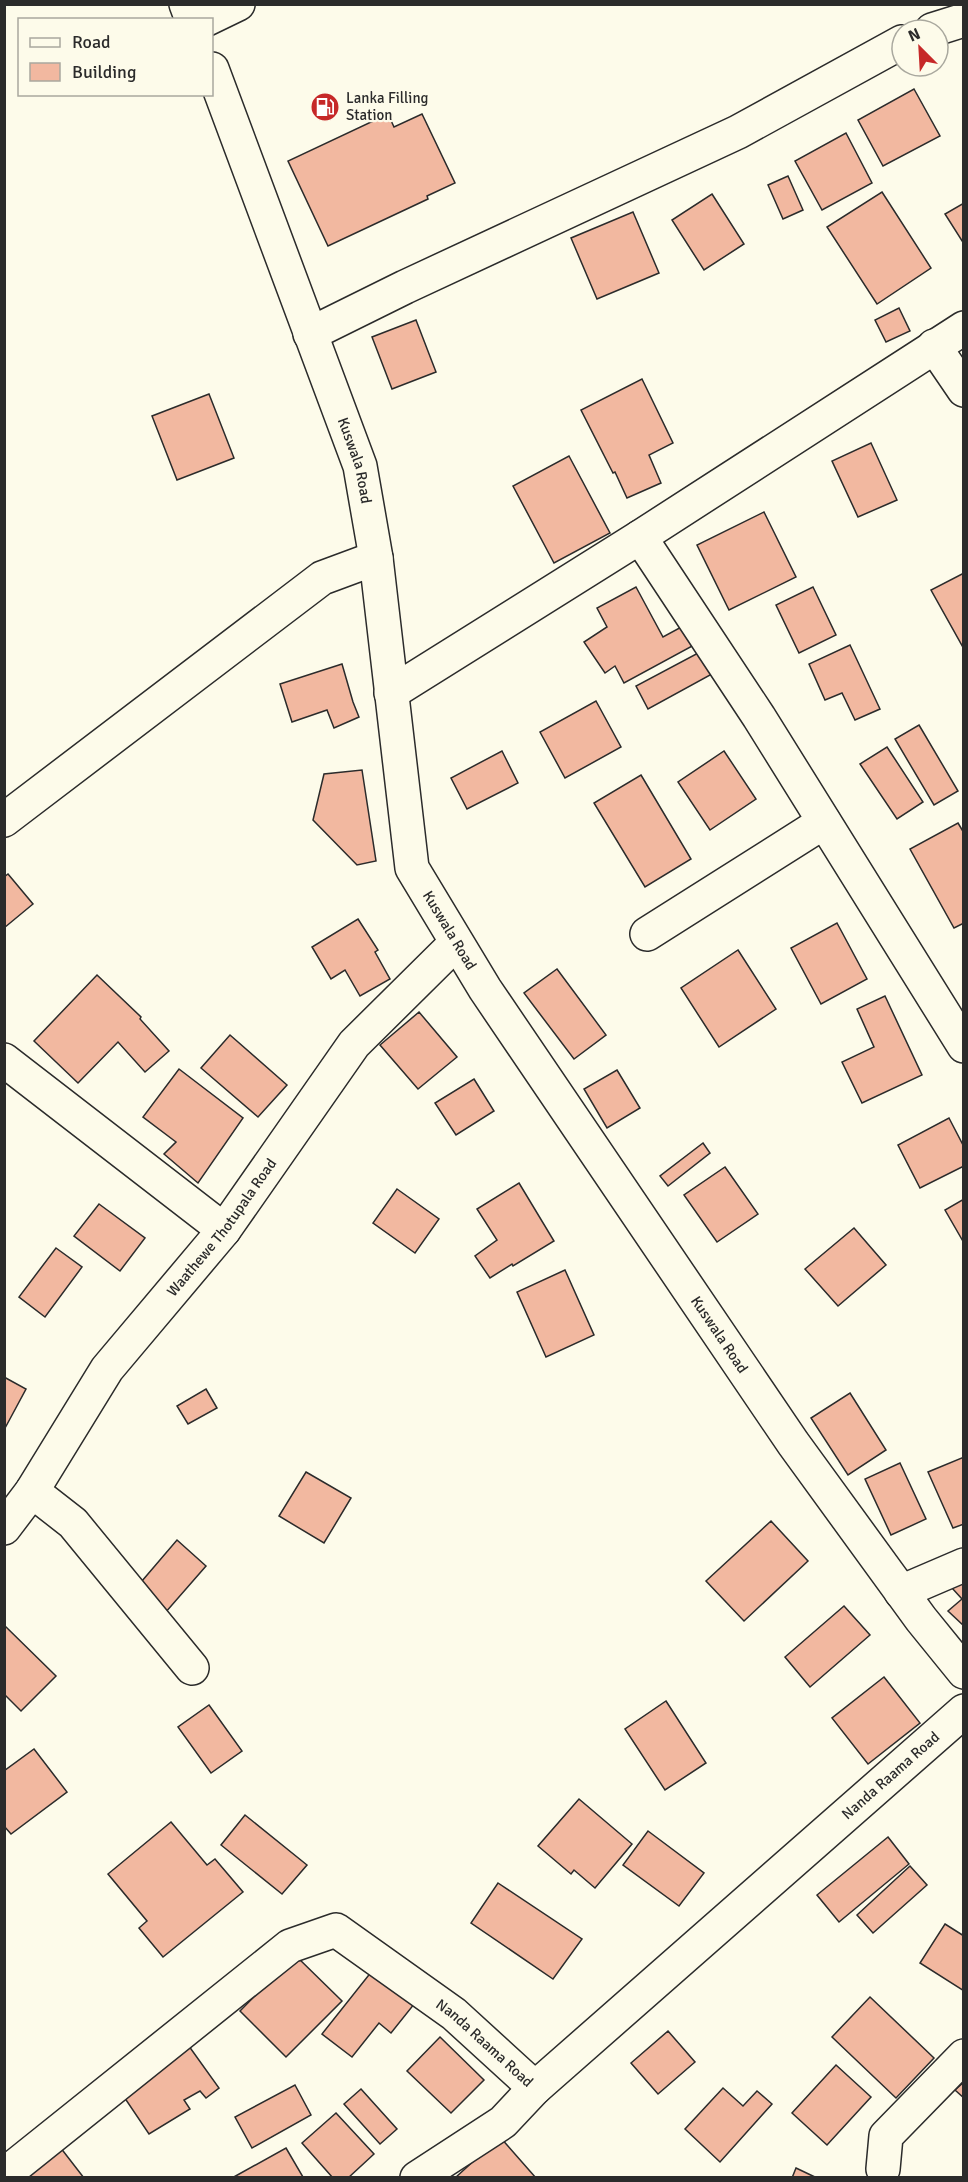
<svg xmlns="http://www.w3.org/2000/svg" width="968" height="2182" font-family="Signika,sans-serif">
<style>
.building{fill:#f2b8a0;stroke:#2b2b2b;stroke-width:1.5}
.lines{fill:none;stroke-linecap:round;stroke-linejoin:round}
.street-casing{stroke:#2b2b2b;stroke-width:36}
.secondary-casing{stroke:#2b2b2b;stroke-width:36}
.street{stroke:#fdfbea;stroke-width:33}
.secondary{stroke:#fdfbea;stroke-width:33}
.labels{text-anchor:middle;stroke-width:4.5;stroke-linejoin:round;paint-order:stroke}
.poi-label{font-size:15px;fill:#2b2b2b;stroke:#fdfbea;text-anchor:start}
.street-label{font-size:15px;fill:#2b2b2b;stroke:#fdfbea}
</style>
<rect width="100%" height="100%" fill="#fdfbea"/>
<g class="building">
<path d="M914 89 940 136 883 166 858 120Z"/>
<path d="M388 114 394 127 422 114 455 183 427 196 428 199 328 246 288 161Z"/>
<path d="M846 133 872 183 822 210 795 161Z"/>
<path d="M788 176 803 210 783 219 768 185Z"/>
<path d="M882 192 931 268 877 304 827 227Z"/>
<path d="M712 194 744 244 704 270 672 220Z"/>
<path d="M964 203V244L945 214Z"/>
<path d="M633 212 659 273 597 299 571 238Z"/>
<path d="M899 308 910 331 886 342 875 320Z"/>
<path d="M416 320 436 372 392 389 372 337Z"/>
<path d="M642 379 673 443 649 455 661 483 627 498 615 472 613 473 581 410Z"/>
<path d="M209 394 234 458 177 480 152 416Z"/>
<path d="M871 443 897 500 858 517 832 461Z"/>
<path d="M569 456 610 533 554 563 513 486Z"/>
<path d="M764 512 796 577 729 610 697 545Z"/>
<path d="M964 573V649L931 590Z"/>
<path d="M636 587 663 637 685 625 696 644 624 683 615 666 605 673 584 642 607 627 597 608Z"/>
<path d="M813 587 836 635 799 653 776 605Z"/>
<path d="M850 645 880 709 855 720 842 693 825 700 809 664Z"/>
<path d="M700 652 712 674 648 709 636 686Z"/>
<path d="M342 664 353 702 359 717 334 728 327 710 292 722 280 684Z"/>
<path d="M596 701 621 747 565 778 540 732Z"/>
<path d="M919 725 958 791 934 805 895 739Z"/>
<path d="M887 747 923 802 897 819 860 764Z"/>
<path d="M502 751 518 783 467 809 451 778Z"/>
<path d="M724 751 756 799 710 830 678 782Z"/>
<path d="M362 770 376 861 357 865 313 820 324 774Z"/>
<path d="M641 775 691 859 645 887 594 803Z"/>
<path d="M958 823 964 833V923L954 928 910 849Z"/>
<path d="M8 874 33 904 4 928V877Z"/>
<path d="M358 919 378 950 375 952 390 979 360 996 345 970 331 979 312 947Z"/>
<path d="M837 923 867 979 821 1004 791 948Z"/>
<path d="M738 950 776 1009 719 1047 681 988Z"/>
<path d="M557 969 606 1035 574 1059 524 993Z"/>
<path d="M97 975 141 1017 140 1019 169 1051 145 1072 118 1042 78 1083 34 1041Z"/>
<path d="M885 996 922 1075 862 1103 842 1062 874 1047 857 1009Z"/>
<path d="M419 1012 457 1057 418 1089 380 1045Z"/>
<path d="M230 1035 287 1085 258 1117 201 1068Z"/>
<path d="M179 1069 243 1118 198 1183 164 1154 176 1142 143 1117Z"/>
<path d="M617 1070 640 1108 607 1128 584 1089Z"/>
<path d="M474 1079 494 1111 456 1135 435 1103Z"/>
<path d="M949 1118 964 1147V1166L920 1188 898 1145Z"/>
<path d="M703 1143 710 1153 668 1186 660 1176Z"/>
<path d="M725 1167 758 1214 717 1242 684 1195Z"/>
<path d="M519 1183 554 1241 513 1266 512 1264 490 1278 475 1256 497 1240 477 1209Z"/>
<path d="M397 1189 439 1219 415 1253 373 1223Z"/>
<path d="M964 1199V1243L945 1210Z"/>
<path d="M99 1204 145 1238 120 1271 74 1236Z"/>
<path d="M854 1228 886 1265 838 1306 805 1269Z"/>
<path d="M56 1248 82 1267 45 1317 19 1297Z"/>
<path d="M565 1270 594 1335 546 1357 517 1292Z"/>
<path d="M4 1377 26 1389 4 1430Z"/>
<path d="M206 1389 217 1408 188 1424 177 1406Z"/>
<path d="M850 1393 886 1450 848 1475 811 1418Z"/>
<path d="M964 1457V1524L953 1528 928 1472Z"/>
<path d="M900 1463 926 1519 891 1535 865 1479Z"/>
<path d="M306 1472 351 1498 324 1543 279 1516Z"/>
<path d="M771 1521 808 1561 744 1621 706 1581Z"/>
<path d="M177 1540 206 1566 165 1613 136 1588Z"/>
<path d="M964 1582V1626L948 1611 962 1599 952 1588Z"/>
<path d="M844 1606 870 1635 810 1687 785 1657Z"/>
<path d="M4 1625 56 1676 21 1711 4 1694Z"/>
<path d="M884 1677 920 1723 868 1764 832 1718Z"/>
<path d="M666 1701 706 1763 665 1790 625 1729Z"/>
<path d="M209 1705 242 1751 211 1773 178 1727Z"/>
<path d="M34 1749 67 1792 11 1834 4 1826V1771Z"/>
<path d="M579 1799 632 1844 595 1888 574 1870 571 1874 538 1846Z"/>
<path d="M245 1815 307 1865 282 1894 221 1845Z"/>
<path d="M171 1822 207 1865 215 1859 243 1892 163 1957 139 1928 147 1921 108 1874Z"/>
<path d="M648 1831 704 1873 679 1906 623 1865Z"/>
<path d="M888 1837 909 1864 839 1922 817 1895Z"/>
<path d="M910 1866 927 1885 873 1933 857 1915Z"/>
<path d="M498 1883 582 1939 553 1979 471 1923Z"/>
<path d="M945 1924 964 1936V1991L920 1963Z"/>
<path d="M295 1955 342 2001 286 2057 240 2011Z"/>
<path d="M372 1971 415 2003 391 2033 379 2023 352 2057 322 2034Z"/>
<path d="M870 1997 934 2058 896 2098 832 2037Z"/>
<path d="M668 2031 695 2062 658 2094 631 2063Z"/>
<path d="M440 2037 484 2080 451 2113 407 2071Z"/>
<path d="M186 2042 219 2088 206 2098 200 2091 184 2100 190 2109 149 2134 118 2088Z"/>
<path d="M836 2065 871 2097 827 2145 792 2113Z"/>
<path d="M964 2082V2098L955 2090Z"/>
<path d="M295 2085 311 2115 252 2148 235 2117Z"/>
<path d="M723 2088 743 2106 757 2091 772 2104 720 2162 685 2129Z"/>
<path d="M361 2089 397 2129 380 2144 344 2104Z"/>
<path d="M336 2113 374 2154 348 2178H333L302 2143Z"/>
<path d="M500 2137 536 2178H455Z"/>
<path d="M60 2147 84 2178H20Z"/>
<path d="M286 2148 303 2177 232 2178Z"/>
<path d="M796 2168 817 2178H792Z"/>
</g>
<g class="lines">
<g class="street-casing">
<g id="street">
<path d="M205 20 238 4"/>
<path d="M932 30 964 20"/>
<path d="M310 334 405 287 738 132 902 42"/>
<path d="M934 346 964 390"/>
<path d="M640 537 759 717 964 1046"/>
<path d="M391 693 640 537 964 328"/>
<path d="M4 820 322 578 376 558"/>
<path d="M647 934 824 822"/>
<path d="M4 1060 224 1230"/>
<path d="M32 1491 73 1523 192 1668"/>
<path id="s1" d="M4 1528 32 1491 107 1369 224 1230 354 1044 456 943"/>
<path d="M901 1592 964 1565"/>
<path d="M883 2169 886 2136 964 2056"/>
<path id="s2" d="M4 2175 290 1946 336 1930 454 2014 535 2088 964 1711"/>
<path d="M417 2178 503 2122 535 2088"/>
</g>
</g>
<g class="secondary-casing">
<g id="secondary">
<path d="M186 4 192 20"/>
<path id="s3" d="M212 69 360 466 376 558 412 868 485 989 793 1443 921 1619 964 1672"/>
</g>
</g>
<use href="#street" class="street"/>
<use href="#secondary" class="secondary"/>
</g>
<defs>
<g id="fuel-disc" transform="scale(1.5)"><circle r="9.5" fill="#c62828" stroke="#fdfbea"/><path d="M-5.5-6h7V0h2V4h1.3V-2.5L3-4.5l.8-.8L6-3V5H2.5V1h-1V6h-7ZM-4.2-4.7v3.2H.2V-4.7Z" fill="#fff"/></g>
</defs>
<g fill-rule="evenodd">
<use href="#fuel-disc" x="325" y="107"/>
</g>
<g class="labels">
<g class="poi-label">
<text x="346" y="103">Lanka Filling<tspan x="346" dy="17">Station</tspan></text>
</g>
<g class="street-label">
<text dy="5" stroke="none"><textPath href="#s3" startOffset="417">Kuswala Road</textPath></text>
<text dy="5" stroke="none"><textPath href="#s3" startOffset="902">Kuswala Road</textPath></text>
<text dy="5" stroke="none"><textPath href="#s1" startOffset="372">Waathewe Thotupala Road</textPath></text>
<text dy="5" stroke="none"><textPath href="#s3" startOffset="1388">Kuswala Road</textPath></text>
<text dy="5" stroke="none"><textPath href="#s2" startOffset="1143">Nanda Raama Road</textPath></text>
<text dy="5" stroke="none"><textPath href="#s2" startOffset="602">Nanda Raama Road</textPath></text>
</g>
</g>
<rect width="968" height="2182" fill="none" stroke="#2b2b2b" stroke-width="12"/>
<rect x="18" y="18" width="195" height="78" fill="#fdfbea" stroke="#a9a89e" stroke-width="1.5"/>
<rect x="30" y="38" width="30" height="9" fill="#fdfbea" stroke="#a9a89e" stroke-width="1.5"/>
<text x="72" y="48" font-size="18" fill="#2b2b2b">Road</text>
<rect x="30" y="63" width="30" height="18" fill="#f2b8a0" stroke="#a9a89e" stroke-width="1.5"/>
<text x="72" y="78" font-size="18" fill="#2b2b2b">Building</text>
<g transform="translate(920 48) rotate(336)"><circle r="28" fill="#fdfbea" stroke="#a9a89e" stroke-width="1.5"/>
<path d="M0-4.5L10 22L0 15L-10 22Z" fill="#c62828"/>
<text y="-9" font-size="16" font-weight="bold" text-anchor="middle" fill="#2b2b2b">N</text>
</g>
</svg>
